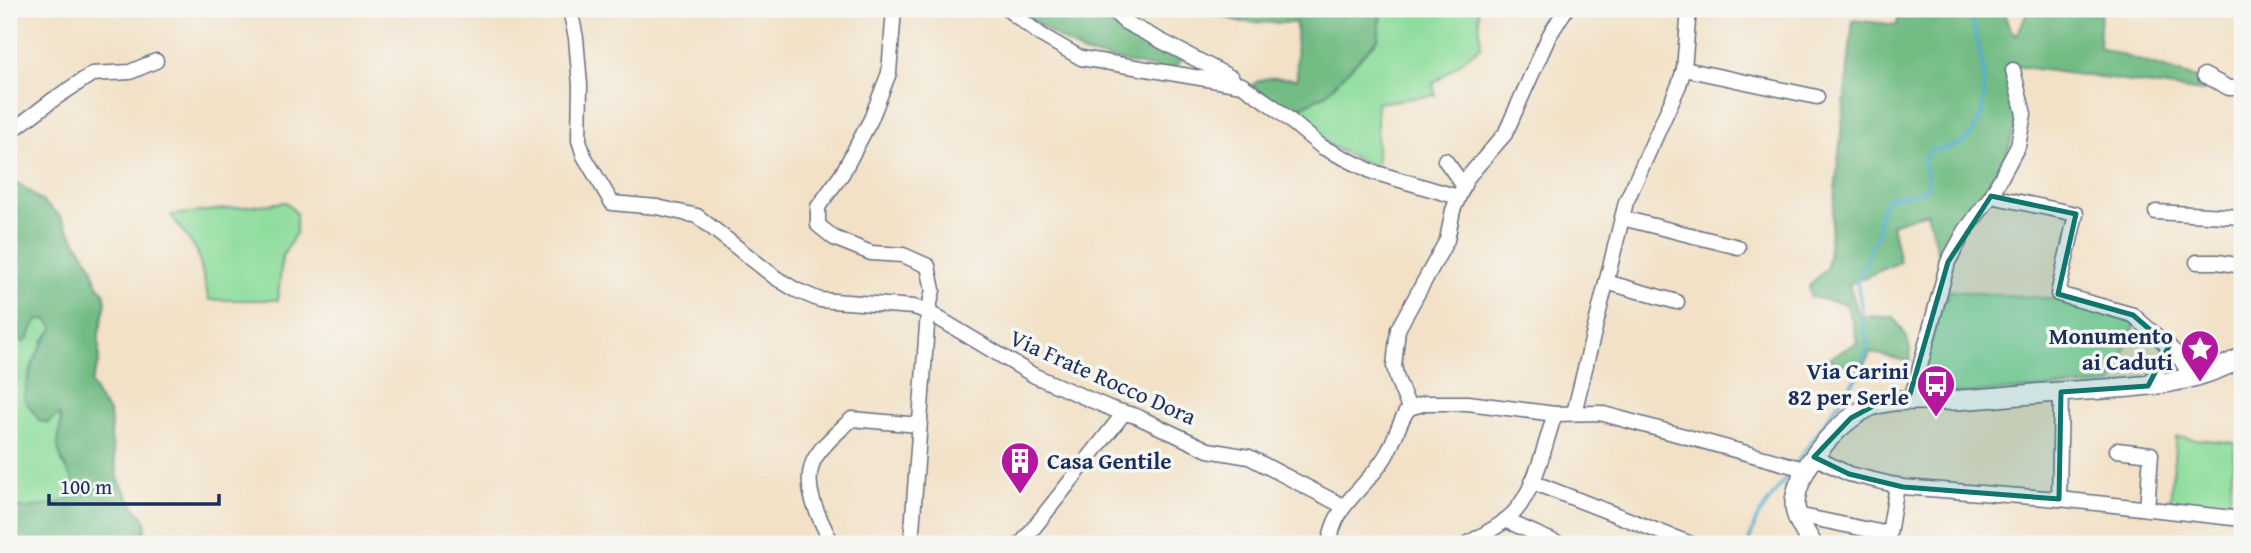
<svg xmlns="http://www.w3.org/2000/svg" width="2251" height="553" font-family="'Gentium Book Plus',serif">
<style>
.green{fill:#8edd9c;stroke:#54867d;stroke-width:2}
.forest{fill:#72bc84;stroke:#467671;stroke-width:2}
.lines{fill:none;stroke-linecap:round;stroke-linejoin:round}
.stream{stroke:#52aed0;stroke-width:3.5}
.street-casing{stroke:#666d82;stroke-width:17}
.secondary-casing{stroke:#666d82;stroke-width:22}
.street{stroke:#fff;stroke-width:14}
.secondary{stroke:#fff;stroke-width:19}
.marked{fill:#0f766e;fill-opacity:0.2;stroke:#0f766e;stroke-width:5;stroke-linejoin:round}
.labels{text-anchor:middle;stroke-width:7;stroke-linejoin:round;paint-order:stroke}
.poi-label{font-size:23px;font-weight:bold;fill:#1b2f5e;stroke:#f6f6f2;text-anchor:end}
.street-label{font-size:23px;fill:#1b2f5e;stroke:#f6f6f2}
</style>
<rect width="100%" height="100%" fill="#f6f6f2"/>
<filter id="ink" filterUnits="userSpaceOnUse"><feTurbulence type="fractalNoise" baseFrequency=".0143" numOctaves="2"/><feDisplacementMap in="SourceGraphic" scale="14" xChannelSelector="R" yChannelSelector="G"/><feConvolveMatrix kernelMatrix="1 2 1 2 8 2 1 2 1" color-interpolation-filters="sRGB"/></filter>
<filter id="wash" filterUnits="userSpaceOnUse"><feTurbulence type="fractalNoise" baseFrequency=".00686" numOctaves="4" result="noise"/><feDisplacementMap in="SourceGraphic" scale="28" xChannelSelector="R" yChannelSelector="G"/><feGaussianBlur stdDeviation="1.57" result="paint"/><feColorMatrix in="noise" values="0 0 0 0 0 0 0 0 0 0 0 0 0 0 0 0 0 1.4 0 .05"/><feComposite in="paint" operator="in"/></filter>
<g filter="url(#wash)">
<rect width="100%" height="100%" fill="#f2e1c6"/>
<g class="green">
<path d="M1381 9H1478L1481 46 1433 84 1435 95 1377 103V169L1323 142 1288 113 1325 95 1378 39Z"/>
<path d="M286 202 296 213V233L282 257 278 300H209L197 251 171 215Z"/>
<path d="M1949 291 2068 300 2135 323 2112 384 1934 395 1933 389 1927 381 1920 380 1942 299H1946Z"/>
<path d="M9 315C17 320 20 330 29 338L31 328 38 320 47 319 54 328 42 342 62 418 58 443 62 462 75 479 77 493C57 508 33 507 9 509V473L11 471 9 467Z"/>
<path d="M2176 437 2235 443 2229 507 2170 502Z"/>
</g>
<g class="forest">
<path d="M1018 9H1105L1109 17 1185 54 1173 72 1083 53 1043 28Z"/>
<path d="M1198 9H1381L1378 39 1325 95 1288 113 1252 85C1264 75 1282 78 1297 79L1296 23 1242 22Z"/>
<path d="M1899 9H2007C2004 20 2007 28 2017 35L2029 9H2101L2099 48 2206 81 2203 92 2007 65 2019 114 2011 142 1999 172 1939 258 1927 212 1892 224 1900 262 1849 284 1859 316 1894 317C1903 331 1913 344 1910 362L1870 352 1863 371 1827 359 1857 343 1854 326 1846 304 1811 297 1809 286 1827 268 1853 20 1897 25Z"/>
<path d="M9 178 28 190 59 215 92 266 96 282 104 292 106 302 99 334V361L91 383 98 398 109 412 111 422V438L118 478 131 502 146 521 144 544H9V509C33 507 58 508 77 493 74 475 61 465 58 447 57 436 64 424 59 414L47 423 39 420 24 399C29 369 35 352 54 328L47 319 38 320C31 327 31 336 24 342L18 340C19 329 19 321 9 315Z"/>
</g>
<g class="lines">
<g class="stream">
<path d="M1796 463 1856 378 1868 347 1857 281 1878 231 1880 211 1888 198 1921 192 1928 187 1927 173 1923 161 1931 150C1943 148 1958 148 1967 139 1997 110 1981 43 1967 9"/>
<path d="M1748 544 1757 518 1792 469"/>
</g>
</g>
</g>
<g filter="url(#ink)">
<g class="lines">
<g class="street-casing">
<g id="street">
<path d="M570 9 576 38 580 85 579 140 584 156 612 203 657 207 697 216 776 278 796 290 820 300 914 307 928 312 1035 376 1112 409 1136 416 1208 450 1249 457 1343 506"/>
<path d="M894 9 889 73 871 119 842 174 818 207V225L834 238 871 253 903 255 928 266 933 290 928 312 911 544"/>
<path d="M1007 9 1041 35 1081 58 1242 85 1274 107 1322 147 1373 172 1458 197"/>
<path d="M1111 9 1125 22 1232 78"/>
<path d="M1684 69 1817 97"/>
<path d="M2204 75 2229 88H2242"/>
<path d="M9 133 54 99 92 74 130 72 156 61"/>
<path d="M1445 160 1463 185"/>
<path d="M1991 196 2076 214 2058 294 2133 315 2178 355 2191 377"/>
<path d="M2156 212 2242 217"/>
<path d="M1622 218 1738 247"/>
<path d="M2197 262H2218L2242 266"/>
<path d="M1606 282 1677 302"/>
<path d="M2148 386 2165 358 2169 346"/>
<path d="M1908 401 1914 389 1948 262 1965 231 1991 196 2018 146 2024 114 2013 70"/>
<path d="M1409 408 1397 379 1394 366 1398 329 1447 240 1453 210 1467 178 1505 134 1549 36 1566 9"/>
<path d="M1409 408 1426 403H1468L1555 414 1600 413 1804 469"/>
<path d="M1574 413 1626 202 1679 85 1684 69 1689 9"/>
<path d="M2117 450 2151 454 2147 509"/>
<path d="M1814 457 1849 474 1903 487 2059 499 2242 519"/>
<path d="M1532 482 1691 544"/>
<path d="M2059 499 2061 392"/>
<path d="M1797 515 1889 534 1897 485"/>
<path d="M1505 520 1559 544"/>
<path d="M233 544H240"/>
<path d="M832 544C821 520 803 492 812 465 816 450 840 430 852 419L919 425"/>
<path d="M1021 544 1124 413"/>
<path d="M1329 544C1335 502 1365 490 1385 457 1395 442 1398 422 1409 408"/>
<path d="M1467 544C1485 533 1508 523 1520 505 1538 479 1545 443 1555 414"/>
</g>
</g>
<g class="secondary-casing">
<path id="secondary" d="M1812 544C1806 533 1796 520 1795 506 1794 470 1841 417 1874 405 1900 397 1931 401 1959 400 1993 398 2027 394 2060 392 2122 387 2187 389 2242 357"/>
</g>
<use href="#street" class="street"/>
<use href="#secondary" class="secondary"/>
</g>
</g>
<path class="marked" d="M1991 196 2076 214 2058 294 2133 315 2169 346 2148 386 2061 392 2059 499 1903 487 1849 474 1814 457 1851 418 1875 405 1908 401 1948 262Z"/>
<defs>
<g id="sight-pin" transform="scale(2.0125)"><path d="M0 17L-7.5 6A9.5 9.5 0 1 1 7.5 6Z" fill="#b5179e" stroke="#f6f6f2"/><path d="M0-6L1.8-2.2L6-1.7L2.9 1.2L3.7 5.4L0 3.3L-3.7 5.4L-2.9 1.2L-6-1.7L-1.8-2.2Z" fill="#fff"/></g>
<g id="bus-pin" transform="scale(2.0125)"><path d="M0 17L-7.5 6A9.5 9.5 0 1 1 7.5 6Z" fill="#b5179e" stroke="#f6f6f2"/><path d="M-5-6H5V4H4V6H2V4H-2V6H-4V4H-5ZM-3.5-4V0h7V-4ZM-3.5 1.2v1.5H-2V1.2ZM2 1.2v1.5H3.5V1.2Z" fill="#fff"/></g>
<g id="building-pin" transform="scale(2.0125)"><path d="M0 17L-7.5 6A9.5 9.5 0 1 1 7.5 6Z" fill="#b5179e" stroke="#f6f6f2"/><path d="M-4-6H4V6H1V3H-1V6H-4ZM-2.5-4.3h1.7v1.8h-1.7ZM.8-4.3h1.7v1.8H.8ZM-2.5-1h1.7V.8h-1.7ZM.8-1h1.7V.8H.8Z" fill="#fff"/></g>
</defs>
<g fill-rule="evenodd">
<use href="#sight-pin" x="2200" y="349"/>
<use href="#bus-pin" x="1936" y="384"/>
<use href="#building-pin" x="1020" y="461"/>
</g>
<g class="labels">
<g class="poi-label">
<text x="2173" y="344">Monumento<tspan x="2173" dy="26">ai Caduti</tspan></text>
<text x="1909" y="379">Via Carini<tspan x="1909" dy="26">82 per Serle</tspan></text>
<text x="1047" y="469" text-anchor="start">Casa Gentile</text>
</g>
<g class="street-label">
<text transform="translate(1103 377) rotate(24)" y="8">Via Frate Rocco Dora</text>
</g>
</g>
<rect width="2251" height="553" fill="none" stroke="#f6f6f2" stroke-width="35"/>
<path d="M49 494v10h170v-10" fill="none" stroke="#1b2f5e" stroke-width="3.5"/>
<text x="60" y="494" font-size="21" fill="#1b2f5e" stroke="#f6f6f2" stroke-width="5" paint-order="stroke">100 m</text>
</svg>
